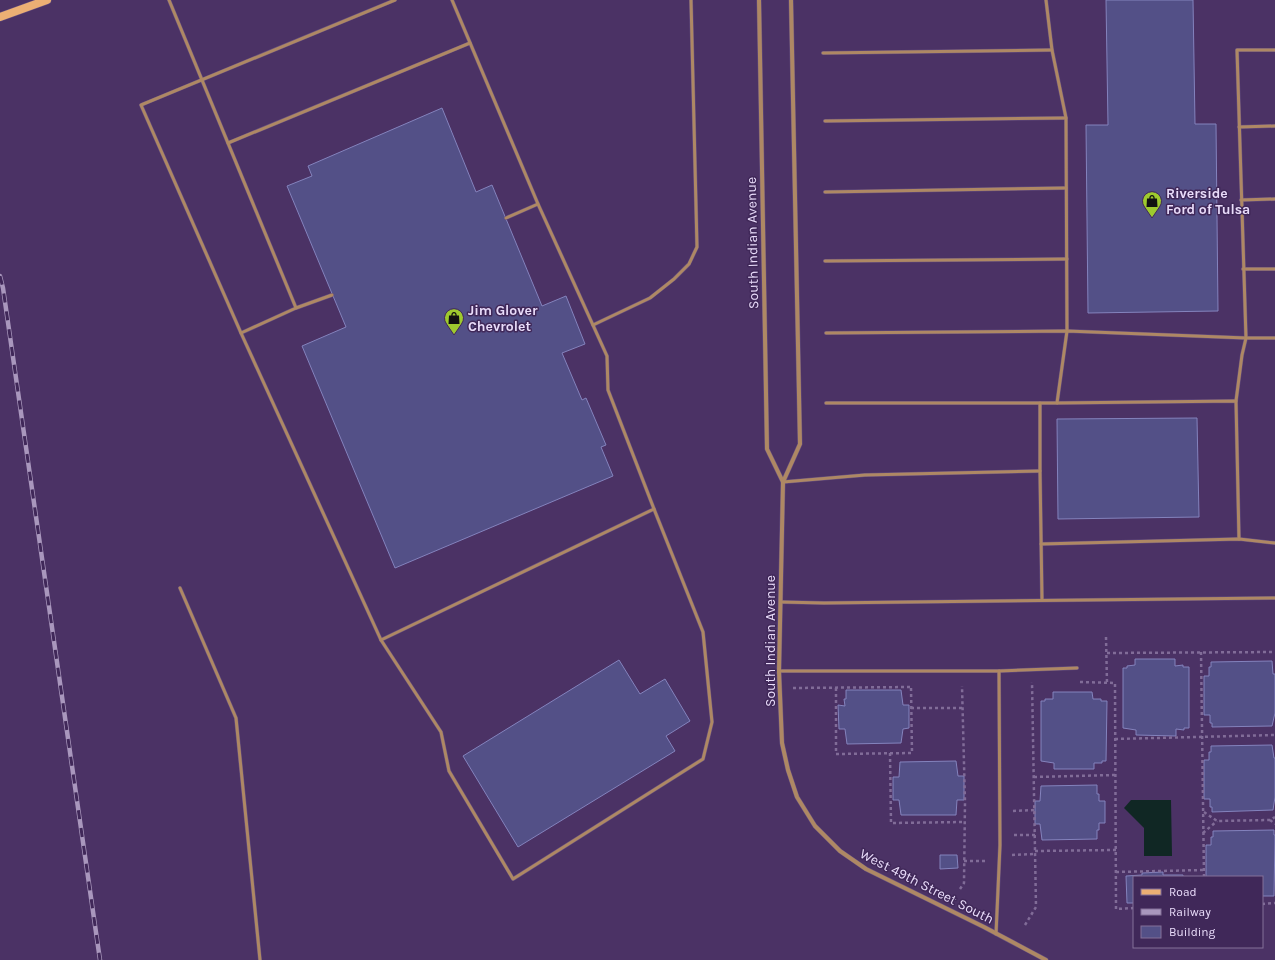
<svg xmlns="http://www.w3.org/2000/svg" width="1275" height="960" font-family="Karla,sans-serif">
<style>
.water{fill:#102724}
.building{fill:#535087;stroke:#8483bd}
.lines{fill:none;stroke-linecap:round;stroke-linejoin:round}
.lane-casing{stroke:#675180;stroke-width:4}
.street-casing{stroke:#675180;stroke-width:5}
.secondary-casing{stroke:#675180;stroke-width:9}
.path{stroke:#816c98;stroke-width:2.5;stroke-dasharray:3 3;stroke-linecap:butt}
.lane{stroke:#ae8864;stroke-width:3}
.street{stroke:#ae8864;stroke-width:4}
.secondary{stroke:#ecaf74;stroke-width:8}
.rail-casing{stroke:#a997bd;stroke-width:4.5}
.rail{stroke:#402859;stroke-width:3;stroke-dasharray:9;stroke-linecap:butt}
.labels{text-anchor:middle;stroke-width:3;stroke-linejoin:round;paint-order:stroke}
.poi-label{font-size:14px;font-weight:bold;fill:#e9dcfa;stroke:#402859;text-anchor:start}
.street-label{font-size:14px;fill:#e9dcfa;stroke:#402859}
</style>
<rect width="100%" height="100%" fill="#4b3265"/>
<path class="water" d="M1131 800H1171L1172 856H1144V828L1124 808Z"/>
<g class="building">
<path d="M1106 0H1193L1195 124H1216L1218 311 1088 313 1086 125H1108Z"/>
<path d="M442 108 476 192 492 185 542 306 566 296 585 344 562 353 582 400 586 398 606 445 601 447 613 476 395 568 302 346 346 327 287 186 312 176 308 166Z"/>
<path d="M1197 418 1199 517 1058 519 1057 419Z"/>
<path d="M1135 659H1175V666L1183 665V667H1189V728H1184V730L1176 729V736L1136 735V730L1123 728V668H1127V666L1135 665Z"/>
<path d="M619 660 640 694 665 679 690 721 666 736 675 751 518 847 463 756Z"/>
<path d="M1272 661 1273 674H1275V713L1272 726 1212 727V723H1210V715H1204V676H1209V667H1211V662Z"/>
<path d="M846 690H901L903 705H909V728L903 729 901 743 847 744 845 729H839L838 705 845 706 844 699H846Z"/>
<path d="M1053 692H1092L1093 699H1101V701H1107L1106 761H1102V763H1094V769H1054V763L1041 761V701H1045V699H1053Z"/>
<path d="M1272 745 1274 758H1275V797L1273 810 1212 812V807H1210V799H1204V760H1209V752H1211V746Z"/>
<path d="M956 761 958 776H964V800H957L956 815H901L899 800H893V777H899L900 762Z"/>
<path d="M1097 785V794H1099V801H1105V823H1099V830H1097V839L1042 840 1040 824H1035V801H1040L1041 786Z"/>
<path d="M1274 830V835H1275L1274 896H1262V877H1206V845H1211V837H1213V831Z"/>
<path d="M940 855H957L958 868 940 869Z"/>
<path d="M1163 872V875H1183V877H1134V903H1127L1126 876 1142 875V873Z"/>
</g>
<g class="lines">
<g class="lane-casing">
<g id="lane">
<path d="M169 0 296 308 241 333 381 640 441 732 449 771 513 879 703 759 712 722 703 632 654 509"/>
<path d="M823 53 1052 50"/>
<path d="M825 121 1066 118"/>
<path d="M1239 127 1275 126"/>
<path d="M228 143 470 43"/>
<path d="M825 192 1066 188"/>
<path d="M1241 200 1275 199"/>
<path d="M506 218 538 204"/>
<path d="M825 261 1067 259"/>
<path d="M1243 269H1275"/>
<path d="M296 308 332 295"/>
<path d="M593 325 650 298 674 279 689 264 697 247 691 0"/>
<path d="M241 333 141 105 395 0"/>
<path d="M826 333 1067 331 1246 338H1275"/>
<path d="M1236 401 1242 355 1246 338 1237 50H1275"/>
<path d="M826 403H1057L1067 331 1066 118 1052 50 1046 0"/>
<path d="M1040 403V471L1042 600"/>
<path d="M1057 403 1236 401 1239 539"/>
<path d="M783 482 865 475 1040 471"/>
<path d="M1041 544 1239 539 1275 543"/>
<path d="M180 588 236 718 260 960"/>
<path d="M781 602 824 603 1275 598"/>
<path d="M381 640 654 509 608 390 607 356 538 204 452 0"/>
<path d="M779 671H999L1077 668"/>
<path d="M996 934 1000 845 999 671"/>
</g>
</g>
<g class="street-casing">
<g id="street">
<path d="M759 0 767 449 783 482"/>
<path d="M791 0 800 444 783 482 779 671 782 743 788 770 797 797 815 826 840 851 866 869 984 927 1046 960"/>
</g>
</g>
<g class="secondary-casing">
<path id="secondary" d="M0 17 47 0"/>
</g>
<g class="path">
<path d="M1106 637 1107 683"/>
<path d="M1201 652 1204 877"/>
<path d="M1107 653 1275 652"/>
<path d="M1080 682 1115 683 1116 909 1134 908"/>
<path d="M793 688 912 687"/>
<path d="M836 688V754L912 753 911 687"/>
<path d="M911 708H963"/>
<path d="M1115 739 1275 735"/>
<path d="M890 753 891 823 965 822"/>
<path d="M1034 777 1115 775"/>
<path d="M1013 811 1034 810"/>
<path d="M1204 812 1217 821 1270 820 1275 817"/>
<path d="M1270 820 1275 824"/>
<path d="M1203 833 1217 821"/>
<path d="M1014 835H1035"/>
<path d="M1035 851 1116 850"/>
<path d="M1012 855 1035 854"/>
<path d="M964 861H985"/>
<path d="M1116 872 1204 870"/>
<path d="M960 889 964 883 965 802 962 686"/>
<path d="M1262 904 1275 903"/>
<path d="M1025 925 1036 907 1032 682"/>
</g>
<use href="#lane" class="lane"/>
<use href="#street" class="street"/>
<use href="#secondary" class="secondary"/>
<g class="rail-casing">
<path id="rail" d="M0 276 3 288 100 960"/>
</g>
<use href="#rail" class="rail"/>
</g>
<defs>
<g id="shop-pin" transform="scale(1)"><path d="M0 17L-7.5 6A9.5 9.5 0 1 1 7.5 6Z" fill="#9eca2e" stroke="#402859"/><path d="M-5-2.5h2.3a2.7 3.5 0 0 1 5.4 0H5L5.5 6h-11ZM-1.5-2.5h3a1.5 2.3 0 0 0-3 0Z" fill="#111"/></g>
</defs>
<g fill-rule="evenodd">
<use href="#shop-pin" x="1152" y="201"/>
<use href="#shop-pin" x="454" y="318"/>
</g>
<g class="labels">
<g class="poi-label">
<text x="1166" y="198">Riverside<tspan x="1166" dy="16">Ford of Tulsa</tspan></text>
<text x="468" y="315">Jim Glover<tspan x="468" dy="16">Chevrolet</tspan></text>
</g>
<g class="street-label">
<text transform="translate(752 243) rotate(-91)" y="5">South Indian Avenue</text>
<text transform="translate(770 641) rotate(-90)" y="5">South Indian Avenue</text>
<text transform="translate(927 886) rotate(27)" y="5">West 49th Street South</text>
</g>
</g>
<rect x="1133" y="876" width="130" height="72" fill="#402859" stroke="#847099"/>
<rect x="1141" y="889" width="20" height="6" fill="#ecaf74" stroke="#847099"/>
<text x="1169" y="896" font-size="12" fill="#e9dcfa">Road</text>
<rect x="1141" y="909" width="20" height="6" fill="#a997bd" stroke="#847099"/>
<text x="1169" y="916" font-size="12" fill="#e9dcfa">Railway</text>
<rect x="1141" y="926" width="20" height="12" fill="#535087" stroke="#847099"/>
<text x="1169" y="936" font-size="12" fill="#e9dcfa">Building</text>
</svg>
